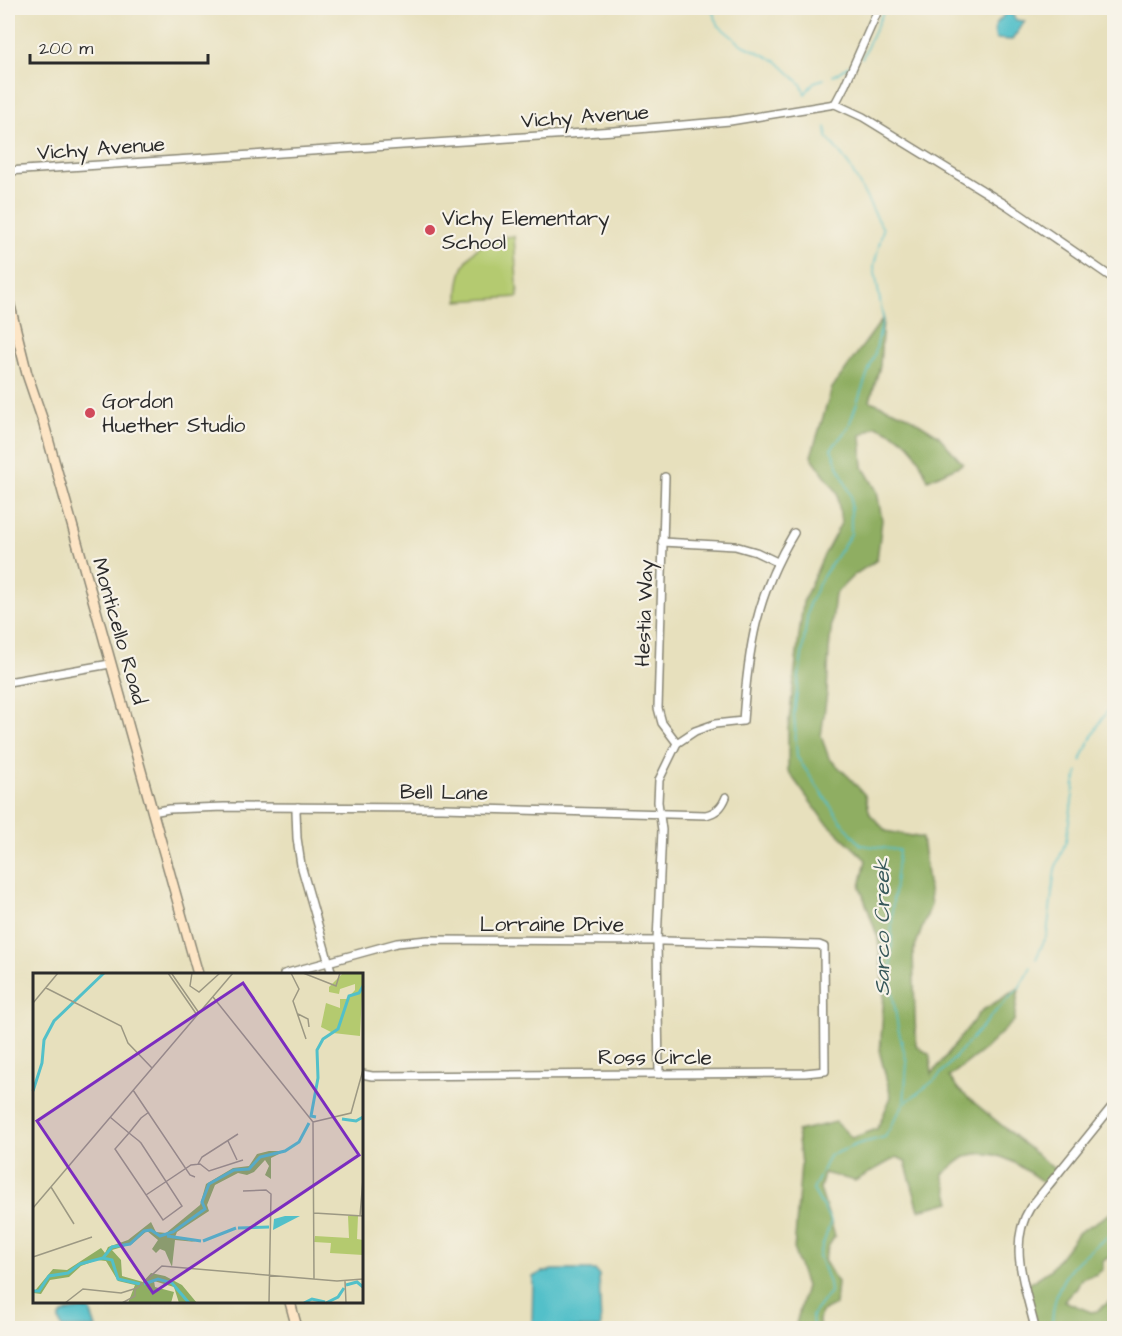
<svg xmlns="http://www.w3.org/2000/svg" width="1122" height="1336" font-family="'Architects Daughter',sans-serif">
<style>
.green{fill:#b4ca6f;stroke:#707a4d;stroke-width:1.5}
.forest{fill:#8fae62;stroke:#5d6c46;stroke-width:1.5}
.water{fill:#52c0c9;stroke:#3e767a;stroke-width:1.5}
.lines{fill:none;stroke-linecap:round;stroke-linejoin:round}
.stream{stroke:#52c0c9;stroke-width:1.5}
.minor-casing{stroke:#898674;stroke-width:10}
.secondary-casing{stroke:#898674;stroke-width:12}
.minor{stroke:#fff;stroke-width:7}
.secondary{stroke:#fde5c5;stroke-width:9}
.poi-dot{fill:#d1495b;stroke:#f7f3e8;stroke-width:2}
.labels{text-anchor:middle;stroke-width:4.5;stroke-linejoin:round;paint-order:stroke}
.street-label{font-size:21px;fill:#2b2b2b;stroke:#f7f3e8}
.poi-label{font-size:21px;fill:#2b2b2b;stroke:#f7f3e8;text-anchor:start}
.water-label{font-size:22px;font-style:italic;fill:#37585a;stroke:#f7f3e8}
.inset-river{fill:none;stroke:#52c0c9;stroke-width:3}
.inset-road{fill:none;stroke:#9c9883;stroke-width:1.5}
.view{fill:#7b2cbf;fill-opacity:0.15;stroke:#7b2cbf;stroke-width:3}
.inset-edge{fill:none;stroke:#2b2b2b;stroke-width:3}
</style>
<rect width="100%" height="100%" fill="#f7f3e8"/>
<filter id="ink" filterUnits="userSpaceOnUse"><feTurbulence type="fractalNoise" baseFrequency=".0167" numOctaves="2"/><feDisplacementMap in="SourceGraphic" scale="12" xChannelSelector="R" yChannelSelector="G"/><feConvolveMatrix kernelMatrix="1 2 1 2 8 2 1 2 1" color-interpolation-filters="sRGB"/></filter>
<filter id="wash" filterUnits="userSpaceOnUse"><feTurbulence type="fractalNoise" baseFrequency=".008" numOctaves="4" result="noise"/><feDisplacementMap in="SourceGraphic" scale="24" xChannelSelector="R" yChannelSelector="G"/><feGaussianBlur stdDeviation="1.35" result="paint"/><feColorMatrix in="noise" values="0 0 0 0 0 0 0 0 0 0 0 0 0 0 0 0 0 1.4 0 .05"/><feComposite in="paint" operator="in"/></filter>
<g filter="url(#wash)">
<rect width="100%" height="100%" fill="#e7e0bd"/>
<path class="green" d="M514 236 518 297 458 301C457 263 473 239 514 236Z"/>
<g class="forest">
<path d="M883 318 880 366 870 401 906 415 938 435 963 464 928 480C913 445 911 440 876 426L861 435 863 467 877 491 882 520 877 560 854 575 835 594 829 650 827 693 821 736 829 758 849 777 865 795 870 814 886 831 922 838 931 905 913 952 916 1045 930 1055 932 1074 981 1011 1019 988 1014 1021 985 1049 949 1077 959 1090 1059 1173 1048 1186C1026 1170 1000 1147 970 1155 961 1157 951 1169 943 1174L951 1202 919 1210 905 1161 897 1157 855 1181 824 1173 820 1189 835 1236 828 1247 824 1260 837 1282 835 1305 821 1312 819 1320 820 1328H795L806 1286 794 1251 801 1164 797 1131 836 1122 852 1138 877 1129 891 1097 880 1054 884 994 878 938 860 887 866 860 822 818 788 771V729L803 602 822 559 841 523 837 492 811 456 832 388Z"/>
<path d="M1114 1211V1254L1103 1261V1269L1097 1274 1081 1279 1077 1287 1064 1301 1091 1312 1097 1311 1114 1298V1328H1035L1025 1286 1050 1270 1079 1232Z"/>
</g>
<g class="water">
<path d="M1007 13H1011L1016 20 1025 21 1012 40 996 39C991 27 998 20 1007 13Z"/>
<path d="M553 1270H595L599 1275 601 1328H532L533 1277 542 1272Z"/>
<path d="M82 1309 90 1310 96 1328H62L59 1320 61 1315 70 1311Z"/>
</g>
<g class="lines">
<g class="stream">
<path d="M711 8 719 26 741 44 777 61 801 84 805 94 814 82 824 79"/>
<path d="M862 58 885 8"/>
<path d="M833 76 849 66"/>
<path d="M1081 761C1089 739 1102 719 1114 700"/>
<path d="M1036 959 1047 934 1055 869 1066 841 1075 782 1078 771"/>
<path d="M906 1102 936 1079 995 1012 1019 988 1031 967"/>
<path d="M813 1328 812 1315 830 1292 829 1283 819 1256 831 1221 813 1190 829 1156 858 1144 885 1137 904 1103 907 1063 898 1028 891 984 892 910 899 850 861 845 840 820 797 757 794 714 809 604 822 578 851 534V496L831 449 848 428 875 353 883 318 874 266 883 229 849 165 827 137 826 127"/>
<path d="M1052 1328C1052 1277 1076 1261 1114 1232"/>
</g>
</g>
</g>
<g filter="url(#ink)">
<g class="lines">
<g class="minor-casing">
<g id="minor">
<path d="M835 104 845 85 879 8"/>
<path d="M8 171 614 131 730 121 835 104 863 117 1008 206 1114 279"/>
<path d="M665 477 658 708 662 723 677 743"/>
<path d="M662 542 735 546 756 552 777 562"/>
<path d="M8 682 110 664"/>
<path d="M298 807 296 811 297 838 301 865 332 974"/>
<path d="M152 812 169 809 224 807 443 808 706 815C717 812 722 807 726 797"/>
<path d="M284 974 397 943 428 940 663 941 819 945 824 947 825 1071 805 1073 372 1076 362 1074"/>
<path d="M659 1074 657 941 662 830 658 802 659 780 677 743 695 731 715 724 743 721C748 649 756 595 794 533"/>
<path d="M1035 1328C1026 1289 1007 1245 1030 1208L1114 1104"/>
</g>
</g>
<g class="secondary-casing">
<g id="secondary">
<path d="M8 298 27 374 43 421 198 974"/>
<path d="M290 1302 297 1328"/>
</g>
</g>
<use href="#minor" class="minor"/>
<use href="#secondary" class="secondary"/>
</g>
</g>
<g class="poi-dot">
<circle cx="430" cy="230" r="6"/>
<circle cx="90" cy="413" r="6"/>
</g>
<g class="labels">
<g class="street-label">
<text transform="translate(585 116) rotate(-4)" y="7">Vichy Avenue</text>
<text transform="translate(101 148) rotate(-4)" y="7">Vichy Avenue</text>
<text transform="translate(644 613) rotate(-88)" y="7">Hestia Way</text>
<text transform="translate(120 631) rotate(74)" y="7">Monticello Road</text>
<text transform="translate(444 792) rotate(1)" y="7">Bell Lane</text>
<text x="552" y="931">Lorraine Drive</text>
<text x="655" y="1064">Ross Circle</text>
</g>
<g class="poi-label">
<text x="442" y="225">Vichy Elementary<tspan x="442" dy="24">School</tspan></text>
<text x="102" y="408">Gordon<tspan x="102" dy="24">Huether Studio</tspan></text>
</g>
<g class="water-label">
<text transform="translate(881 927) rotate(-90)" y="8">Sarco Creek</text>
</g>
</g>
<g transform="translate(33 973)">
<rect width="330" height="330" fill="#e7e0bd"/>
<path d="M310 0H330L327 63 300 60 288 54 293 30 307 35V26H314L322 17V11L307 16 306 21 296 19V14ZM315 243H325L324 266 330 267V282L297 280 298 270 281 269 282 263 316 265Z" fill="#b4ca6f"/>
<path d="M236 178H252L238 185V206L232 202 236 193 232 187 221 199 214 202 205 200 182 212 174 232 176 238 144 259 142 264 163 269 142 267 139 294 132 278 127 276 123 280 119 276 125 267 114 258 99 271 79 277 88 287 89 303 110 309 118 300 132 303 149 312 164 330H146L141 314 121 308 122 314 141 319 138 330H95L102 312 85 308 73 288 64 287 48 293 36 304 17 307 8 321 0 320 20 296 34 297 68 275 72 280 75 274 95 267 118 249 123 259 133 260 167 232 173 211 200 195 216 193 224 181Z" fill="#8fae62"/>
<path d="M252 243H267L240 257 241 246Z" fill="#52c0c9"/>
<path class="inset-river" d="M0 118 9 90 11 67 21 48 71 0M283 144 278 143 285 105 284 77 290 66 305 56 316 23 326 20 330 13M309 146 323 148 330 144M205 255 236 254M134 263 168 268M170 268 203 255M70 285 79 287 85 306 107 311M111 311 125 306 139 310 156 330M313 312 324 309 330 314M0 318H6L16 303 35 300 47 291 70 285 79 274 97 271 111 258 118 257 127 263 140 259 172 236 169 229 176 211 201 197 216 196 227 184 252 178 266 169 276 150M271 330 279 326 292 329M293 330 305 324 311 315"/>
<path class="inset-road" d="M135 0 164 42M159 0 157 13 166 19 187 0M258 0 266 16 260 28 273 66M270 0 303 13 307 0M139 1 166 40M13 15 88 53 95 70 119 95M180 24 280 149 281 306M0 30 25 0M265 41 275 46 276 54M100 117 157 202 162 204M77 144 96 160 106 168 108 170 149 233 130 247 82 176 96 160 108 145 116 139M280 149 318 140 330 97M195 168 204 187M165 191 169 184 205 161M18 214 41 251M210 218 233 217 238 221 236 330M113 222 158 192 167 191 176 198 210 187M0 235 200 0M281 240 330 243M327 243 330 206M0 284 59 264M312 308 313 330M32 330 50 316 88 320 104 315 129 293 304 308 330 306M89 330 102 323V315"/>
<path class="view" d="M210 10 326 182 120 320 4 148Z"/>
<rect width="330" height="330" class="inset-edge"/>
</g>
<rect width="1122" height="1336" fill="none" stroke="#f7f3e8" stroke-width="30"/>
<path d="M30 54v9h178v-9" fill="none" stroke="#2b2b2b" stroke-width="3"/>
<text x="39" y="54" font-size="18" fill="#2b2b2b" stroke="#f7f3e8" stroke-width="4.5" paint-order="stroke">200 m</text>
</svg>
